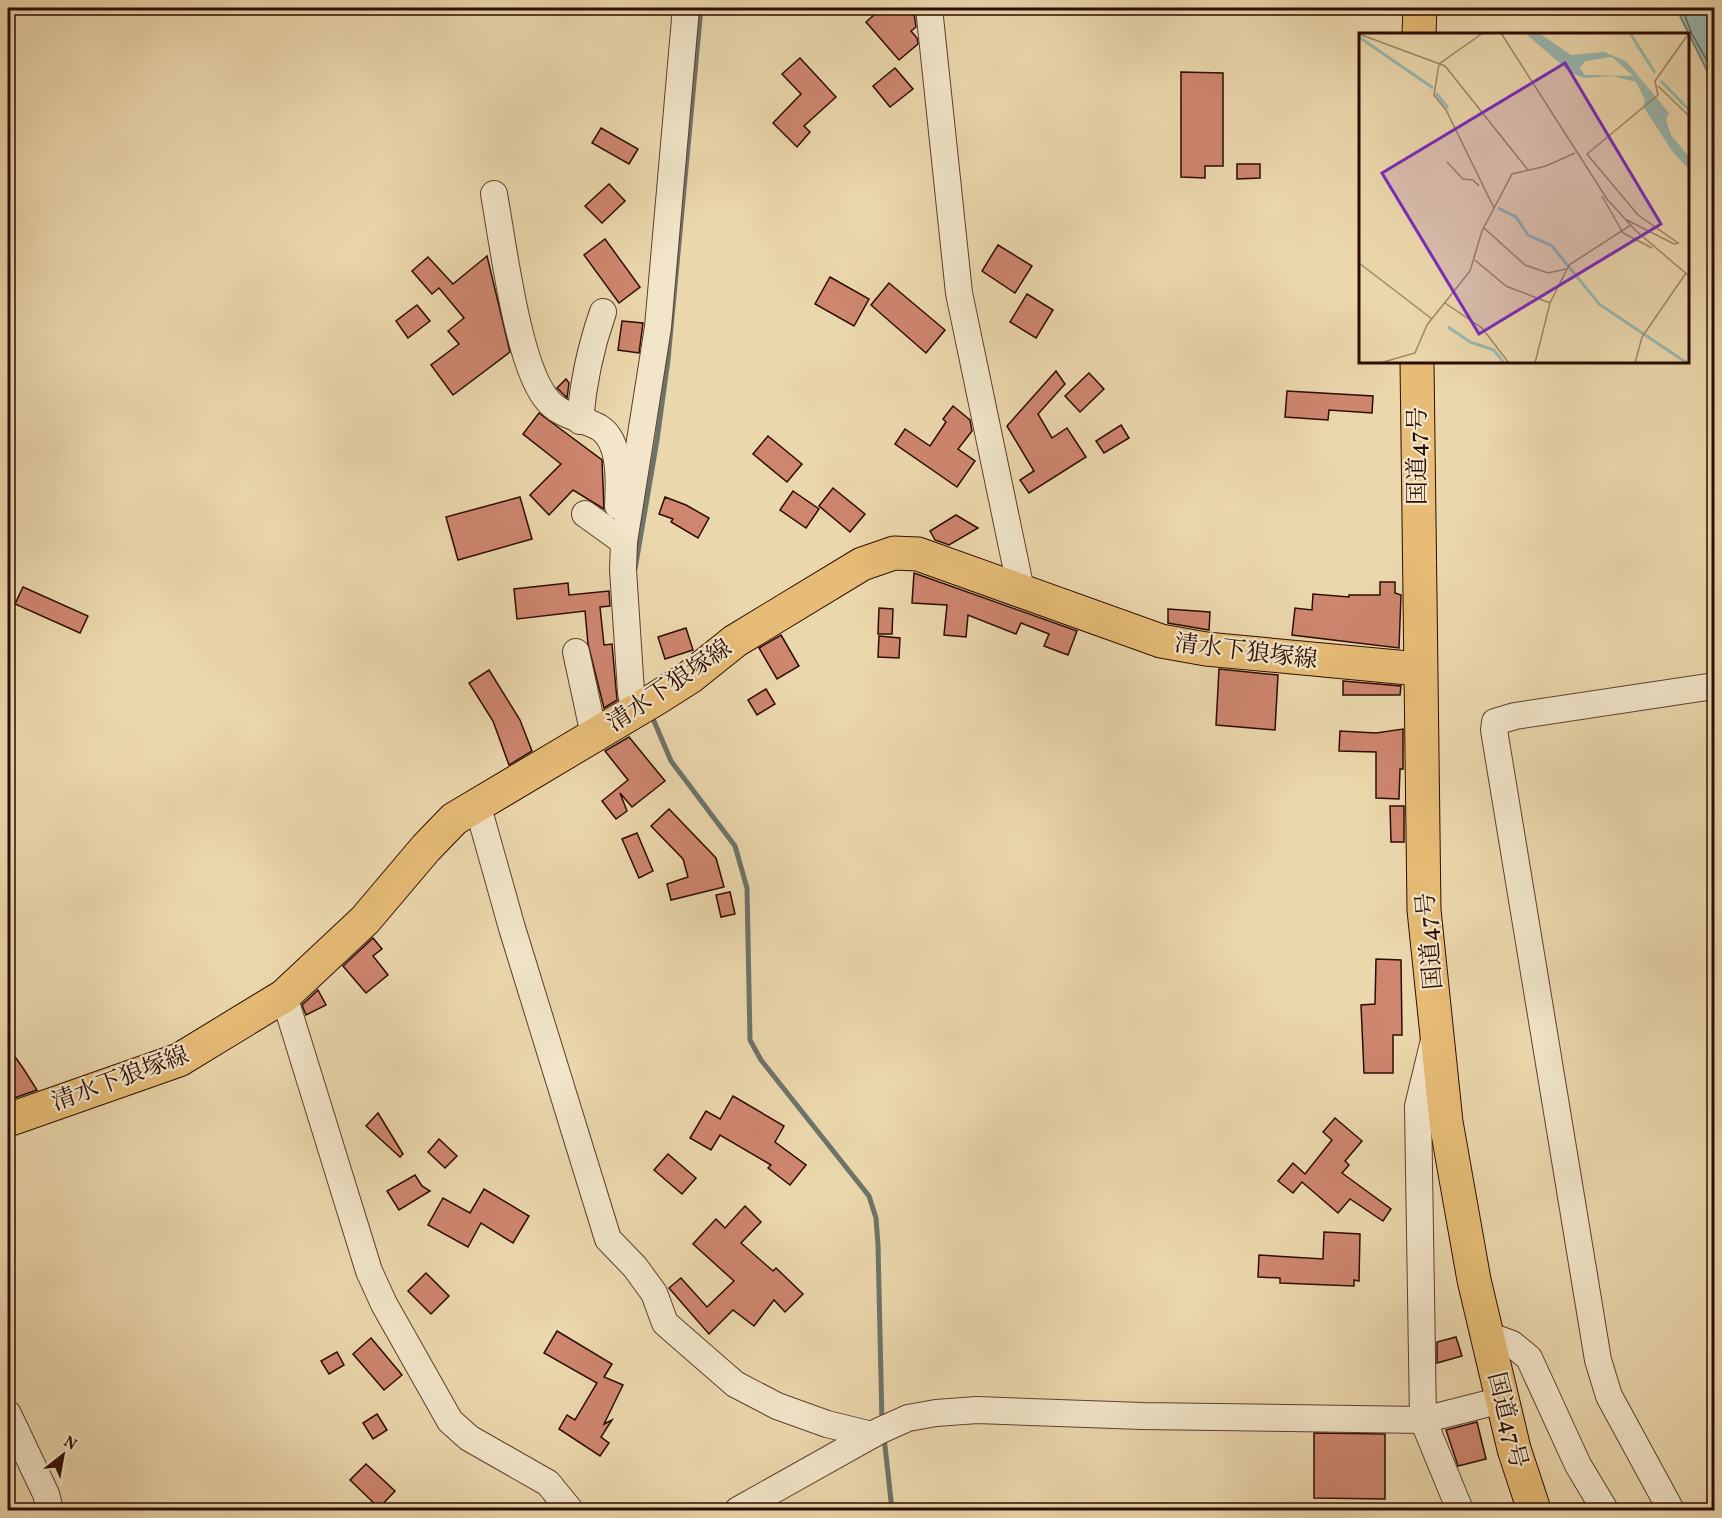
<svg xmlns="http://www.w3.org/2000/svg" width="1722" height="1518" font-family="Vollkorn,'Noto Serif JP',serif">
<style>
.water{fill:#99b8b0;stroke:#6e736a;stroke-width:1.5}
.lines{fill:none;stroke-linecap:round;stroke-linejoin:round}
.shore{stroke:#636258;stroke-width:1.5}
.stream{stroke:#6e736a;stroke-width:5}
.building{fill:#ce866f;stroke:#2d0c00;stroke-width:1.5}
.minor-casing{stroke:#5c3f2b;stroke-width:28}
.major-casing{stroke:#2d0c00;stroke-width:35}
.highway-casing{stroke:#2d0c00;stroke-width:35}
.minor{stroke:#f2e5c9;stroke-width:26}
.major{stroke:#e6bc76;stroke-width:33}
.highway{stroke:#e6bc76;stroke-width:33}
.labels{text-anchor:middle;stroke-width:4.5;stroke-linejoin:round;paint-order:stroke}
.street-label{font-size:24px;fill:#2d0c00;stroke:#f2e5c9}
.inset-river{fill:none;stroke:#99b8b0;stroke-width:3}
.inset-road{fill:none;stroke:#9f8667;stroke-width:1.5}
.view{fill:#7b2cbf;fill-opacity:0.15;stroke:#7b2cbf;stroke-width:3}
.inset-edge{fill:none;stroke:#2d0c00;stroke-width:3}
</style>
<rect width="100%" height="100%" fill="#ebd7ac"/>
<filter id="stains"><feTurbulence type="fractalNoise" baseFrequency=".00333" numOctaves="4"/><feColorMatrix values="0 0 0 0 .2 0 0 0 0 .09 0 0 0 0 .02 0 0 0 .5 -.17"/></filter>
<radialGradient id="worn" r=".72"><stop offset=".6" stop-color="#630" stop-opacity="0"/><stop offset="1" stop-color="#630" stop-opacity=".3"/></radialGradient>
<path class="water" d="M1676 8H1714V85Z"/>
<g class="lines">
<path class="shore" d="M1682 8 1692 34 1714 73"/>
<g class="stream">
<path d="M635 569 657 440 668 360 701 8"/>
<path d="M651 714 671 761 735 846 747 888 750 1040 761 1060 869 1196 876 1218 878 1245 882 1422"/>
<path d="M884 1437 892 1510"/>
</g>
</g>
<g class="building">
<path d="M882 8H910L914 13 916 27 911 31 917 38 918 44 899 60 866 22Z"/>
<path d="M800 58 836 97 804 126 810 132 797 147 773 123 801 94 782 74Z"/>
<path d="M895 68 913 89 890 107 873 86Z"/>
<path d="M1181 72 1223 73V166H1205V178L1181 177Z"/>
<path d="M601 128 638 149 629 164 592 143Z"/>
<path d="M1237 164H1260V178L1237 179Z"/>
<path d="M609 184 625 201 602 223 585 206Z"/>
<path d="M605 239 640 287 619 303 584 255Z"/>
<path d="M998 245 1032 266 1015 293 982 271Z"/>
<path d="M487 256 510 352 453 395 431 365 459 344 448 331 464 318 439 288 432 294 412 271 428 257 453 284Z"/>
<path d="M830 277 869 299 854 326 815 304Z"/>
<path d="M889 283 945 330 926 353 871 305Z"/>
<path d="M1027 294 1053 310 1036 338 1010 322Z"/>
<path d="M417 305 430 321 408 338 396 321Z"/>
<path d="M622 321 643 323 639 353 618 350Z"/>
<path d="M1056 371 1065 384 1038 414 1052 438 1067 428 1086 457 1029 493 1020 480 1034 471 1007 426Z"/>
<path d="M1089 373 1104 389 1080 412 1065 396Z"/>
<path d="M566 379 569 383 567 398 557 388Z"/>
<path d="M1287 391 1373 396 1372 413 1329 410 1328 420 1285 417Z"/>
<path d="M953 406 970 420 972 431 958 449 975 461 957 487 895 444 905 429 930 446 946 422 943 419Z"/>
<path d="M539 413 602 460 604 509 573 490 549 515 530 495 561 464 523 434Z"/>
<path d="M1121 425 1129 438 1104 453 1096 441Z"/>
<path d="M768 436 802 464 787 482 753 454Z"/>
<path d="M833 488 865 514 850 532 819 506Z"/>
<path d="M793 491 819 509 806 528 780 510Z"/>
<path d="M520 497 532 539 458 560 446 517Z"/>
<path d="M665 497 686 505 709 518 698 538 671 522 673 519 659 514Z"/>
<path d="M956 515 978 528 949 545 935 540 930 531Z"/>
<path d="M914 573 1077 631 1068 655 1044 646 1049 634 1021 623 1016 634 968 615 966 637 944 635 947 605 912 603Z"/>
<path d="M1380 582H1395V593L1401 595 1399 648 1292 635 1295 608 1312 610 1313 594 1349 597V595H1380Z"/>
<path d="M568 583 569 595 609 591 610 606 600 607 604 645 612 644 617 700 604 708 588 644 585 611 517 619 514 589Z"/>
<path d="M23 587 88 616 80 633 15 604Z"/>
<path d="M879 608 893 609 892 634H878Z"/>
<path d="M1168 609 1210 612 1209 630 1168 623Z"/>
<path d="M686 628 693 650 665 659 658 637Z"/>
<path d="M781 635 799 666 777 679 759 648Z"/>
<path d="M879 636 900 638 899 658 878 657Z"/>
<path d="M1219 669 1278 675 1275 730 1216 725Z"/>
<path d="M489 670 520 720 532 751 509 765 493 721 469 683Z"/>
<path d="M1343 681 1401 686 1400 695H1343Z"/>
<path d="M766 689 775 704 757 715 748 700Z"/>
<path d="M1403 729V769H1400L1399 799 1376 798V752L1339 751 1340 731 1376 733Z"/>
<path d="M629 737 665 781 632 807 620 793 627 811 616 819 602 801 628 780 605 751Z"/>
<path d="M1390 806H1404V842H1391Z"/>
<path d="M669 809 716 858 724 887 671 900 667 884 688 877 683 859 651 826Z"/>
<path d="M637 833 653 871 639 878 622 839Z"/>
<path d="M730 892 735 914 721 917 716 895Z"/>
<path d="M373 938 382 949 373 956 388 975 366 993 343 966Z"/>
<path d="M1376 959 1401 960 1402 1035H1393V1073H1364L1361 1005 1375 1004Z"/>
<path d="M318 990 326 1005 306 1015 302 1005Z"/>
<path d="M8 1047 23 1068 37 1090 14 1098 8 1088Z"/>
<path d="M733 1096 784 1126 775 1142 806 1165 790 1185 768 1168 771 1165 720 1135 711 1150 690 1138 706 1111 720 1119Z"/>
<path d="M378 1113 403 1154 400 1157 366 1126Z"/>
<path d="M1335 1118 1362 1141 1345 1161 1349 1165 1342 1173 1391 1209 1383 1221 1350 1199 1338 1213 1302 1182 1293 1193 1278 1181 1293 1163 1305 1174 1332 1140 1323 1132Z"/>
<path d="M439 1139 457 1156 445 1168 428 1152Z"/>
<path d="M668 1154 696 1178 682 1194 654 1170Z"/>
<path d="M415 1175 422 1186 430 1191 399 1210 387 1191Z"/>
<path d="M484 1189 529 1216 513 1243 481 1223 468 1247 428 1225 443 1198 470 1213Z"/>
<path d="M745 1206 761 1222 741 1243 773 1271 776 1268 803 1294 785 1312 774 1300 754 1326 733 1310 709 1334 669 1288 681 1278 707 1307 734 1281 693 1244 716 1219 725 1228Z"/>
<path d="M1324 1232 1360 1234 1359 1281 1354 1280V1286L1280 1283V1278L1258 1277 1259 1255 1323 1259Z"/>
<path d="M426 1273 449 1296 431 1314 408 1291Z"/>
<path d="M557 1331 612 1364 604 1377 623 1385 604 1424 612 1420 601 1437 609 1443 600 1456 559 1429 567 1415 575 1420 597 1383 544 1353Z"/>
<path d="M1456 1337 1462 1356 1437 1363V1342Z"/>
<path d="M371 1338 402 1375 384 1390 353 1354Z"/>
<path d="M337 1352 344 1365 329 1374 321 1361Z"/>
<path d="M377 1414 387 1430 373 1439 363 1423Z"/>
<path d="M1477 1422 1486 1459 1458 1466 1446 1430Z"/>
<path d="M1314 1433 1385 1434V1499L1314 1498Z"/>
<path d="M366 1464 395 1491 379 1508 350 1480Z"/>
</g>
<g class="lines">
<g class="minor-casing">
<g id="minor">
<path d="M929 8 959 293 1021 590"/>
<path d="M494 194C503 243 517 360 545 397 559 417 581 417 600 428 622 443 619 484 618 506"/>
<path d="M580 421C583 383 590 349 603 312"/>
<path d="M585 514 624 542"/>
<path d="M576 652 594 735"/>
<path d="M634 711 631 692 623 570 624 542 658 327 686 8"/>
<path d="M478 807 512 928 608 1239 635 1267 654 1293 665 1323 735 1384 777 1406 827 1424 872 1435"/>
<path d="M284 996 369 1271 384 1304 450 1421 469 1438 548 1483 570 1510"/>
<path d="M1434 1040 1418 1106 1423 1420 1460 1510"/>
<path d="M1487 1335 1512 1344 1529 1358 1578 1465 1605 1510"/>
<path d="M8 1414 46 1494 50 1510"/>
<path d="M738 1510 879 1431 908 1418 936 1413 977 1410 1142 1416 1423 1420 1502 1400"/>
<path d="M1671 1510 1609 1396 1598 1360 1494 730 1495 722 1515 716 1714 686"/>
</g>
</g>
<g class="major-casing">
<path id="major" d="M8 1120 179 1060 284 996 365 920 426 848 454 819 657 698 690 677 735 641 862 564 894 553 918 554 1161 641 1206 649 1419 669"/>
</g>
<g class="highway-casing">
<g id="highway">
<path d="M1419 34 1420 8"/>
<path d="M1417 362 1424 910 1446 1122 1474 1280 1514 1449 1534 1510"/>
</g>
</g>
<use href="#minor" class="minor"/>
<use href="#major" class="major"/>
<use href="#highway" class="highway"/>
</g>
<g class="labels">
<g class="street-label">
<text transform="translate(1417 456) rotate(-90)" y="8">国道47号</text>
<text transform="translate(1246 651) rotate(7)" y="8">清水下狼塚線</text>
<text transform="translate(669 685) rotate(-34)" y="8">清水下狼塚線</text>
<text transform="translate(1429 941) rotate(-95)" y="8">国道47号</text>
<text transform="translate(120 1078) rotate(-20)" y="8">清水下狼塚線</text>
<text transform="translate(1508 1420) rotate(76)" y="8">国道47号</text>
</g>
</g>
<g transform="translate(1359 33)">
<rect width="330" height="330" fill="#ebd7ac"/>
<path d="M166 0H180L212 22 245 19 267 28 310 80 307 87 312 102 330 124V136L313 118 284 73 286 67 277 49 253 43 225 45 212 40ZM253 24 274 43 226 42 221 35 226 28Z" fill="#99b8b0" fill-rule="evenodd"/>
<path class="inset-river" d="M271 0 296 40M0 4 74 55M302 48 330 77M77 60 89 75M139 175 157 184 169 202 193 213 240 271 328 330M89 294 111 309 135 317 145 330"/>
<path class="inset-road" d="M124 0 80 31 75 62 87 77 135 175M142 0 248 166 276 197 330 243M0 1 86 33 169 137M299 53 330 83M88 129 104 146 114 147 120 153M243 163 264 200 293 215M266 186 315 211 319 210 279 182 228 121 299 62 296 48 330 0M125 195 166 232 189 240 207 236M116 227 147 253 191 270M0 230 73 286M86 270 123 295 150 330M21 330 56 320 68 292 111 238 123 198 153 141 187 133 216 120M176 330 191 270 210 232 272 192M276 330 283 304 327 240"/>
<path class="view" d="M206 30 302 191 120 301 23 140Z"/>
<rect width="330" height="330" class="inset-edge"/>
</g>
<rect width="1722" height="1518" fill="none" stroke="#ebd7ac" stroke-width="30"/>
<rect x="9" y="9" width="1704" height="1500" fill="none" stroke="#2d0c00" stroke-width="3"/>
<rect x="15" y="15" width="1692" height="1488" fill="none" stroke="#2d0c00" stroke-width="1.5"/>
<g transform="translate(63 1455) rotate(31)" stroke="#f2e5c9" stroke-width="4.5" paint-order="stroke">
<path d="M0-4.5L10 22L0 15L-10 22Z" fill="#2d0c00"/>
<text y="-9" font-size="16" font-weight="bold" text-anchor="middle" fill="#2d0c00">N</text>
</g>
<rect width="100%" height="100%" filter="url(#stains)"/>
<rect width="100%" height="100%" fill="url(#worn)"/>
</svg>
